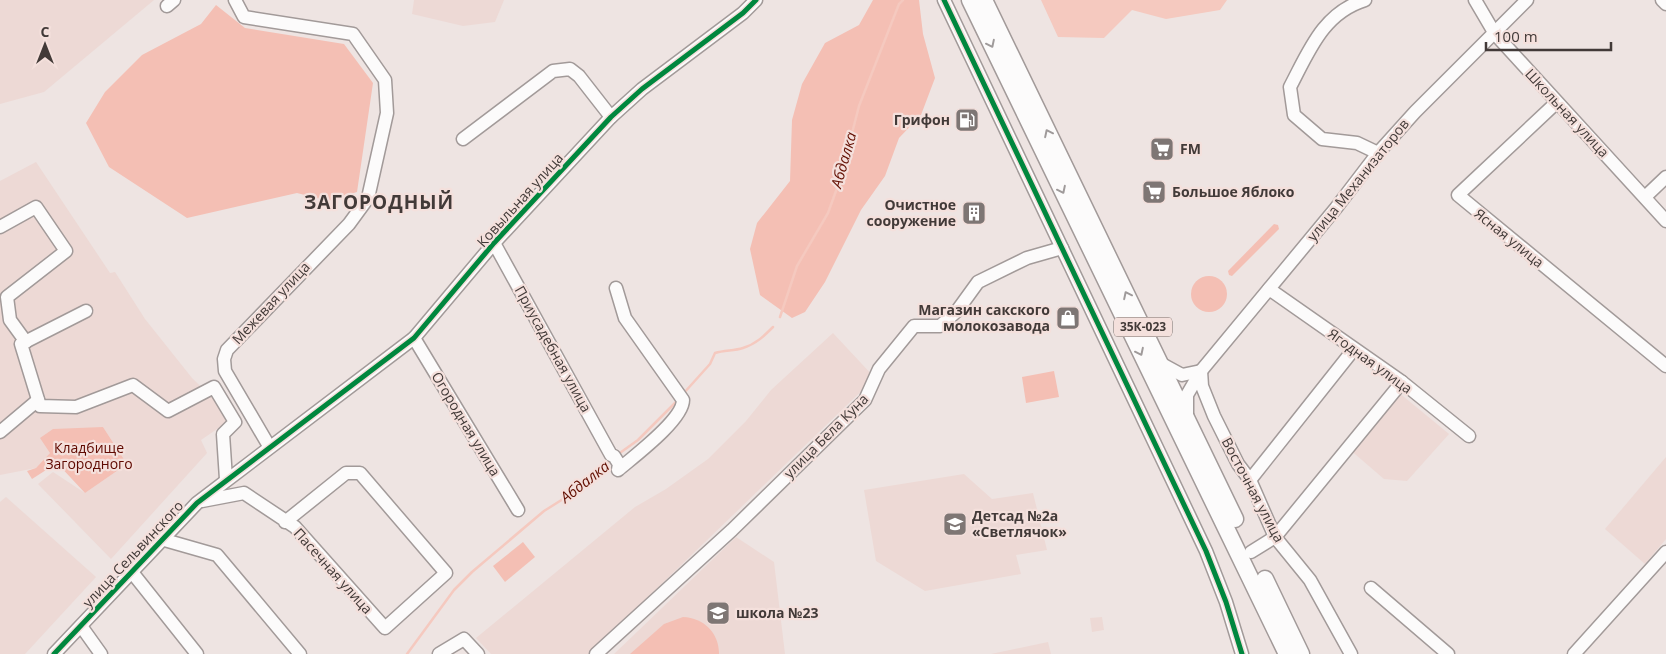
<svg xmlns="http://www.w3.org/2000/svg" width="1666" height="654" font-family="'Open Sans',sans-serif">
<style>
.built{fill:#edd9d5}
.green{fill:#f4bfb4}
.water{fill:#f5c9bf}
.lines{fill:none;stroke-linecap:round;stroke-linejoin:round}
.stream{stroke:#f5c9bf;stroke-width:2.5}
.minor-casing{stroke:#a29a99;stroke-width:15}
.major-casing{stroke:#a29a99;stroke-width:19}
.minor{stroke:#fcfbfb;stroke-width:12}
.major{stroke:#fcfbfb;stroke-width:16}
.cycleway-casing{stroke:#f4e0dc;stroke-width:8}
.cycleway{stroke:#00873e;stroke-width:5}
.oneway{stroke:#9f9a9a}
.labels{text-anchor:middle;stroke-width:4.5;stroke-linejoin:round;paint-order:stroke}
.shield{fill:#f4e0dc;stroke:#776c69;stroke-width:1}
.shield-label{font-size:12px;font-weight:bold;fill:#423a38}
.street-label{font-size:14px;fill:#423a38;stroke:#f4e0dc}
.poi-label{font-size:14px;font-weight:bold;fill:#423a38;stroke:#f4e0dc;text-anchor:start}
.park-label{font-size:14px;fill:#5f0900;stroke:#f4e0dc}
.water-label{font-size:15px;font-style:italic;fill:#630f02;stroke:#f4e0dc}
.district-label{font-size:19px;font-weight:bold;letter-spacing:1px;fill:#423a38;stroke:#f4e0dc}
</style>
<rect width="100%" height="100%" fill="#eee4e2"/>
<g class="built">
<path d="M0 0H154L44 92 0 104Z"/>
<path d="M414 0H504L495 22 463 26 412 14Z"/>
<path d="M36 162 110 273 115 272 145 319 192 378 233 418 201 440 207 453 111 559 38 484 53 472 85 493 127 464 103 427 50 453 36 468 0 475V181Z"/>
<path d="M833 333 875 378 589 654H491L476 638 635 507 666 489 708 459 746 421 771 390Z"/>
<path d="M1398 392 1449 434 1407 481 1384 479 1348 448Z"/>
<path d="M1666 457V539L1645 564 1605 529Z"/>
<path d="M964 474 992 499 1033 493 1047 550 1016 555 1021 574 925 591 876 561 864 490Z"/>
<path d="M6 497 96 577 25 654H0V502Z"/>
<path d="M736 537 774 562 785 654H614Z"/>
<path d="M1102 617 1104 630 1092 632 1090 618Z"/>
<path d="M1048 642 1051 654H991Z"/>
</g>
<g class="green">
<path d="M873 0H919L923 34 935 78 921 115 899 138 885 176 861 210 825 282 805 312 792 318 760 295 750 249 757 223 790 181 792 120 802 84 825 43 859 25Z"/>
<path d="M216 5 245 28 344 44 373 83 357 192 328 201 297 193 187 218 109 167 86 123 105 92 142 55 201 24Z"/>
<path d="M1274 224 1278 225 1279 229 1232 276 1229 275 1228 271Z"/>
<circle cx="1209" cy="294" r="18"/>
<path d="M1054 371 1059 397 1026 403 1022 377Z"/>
<path d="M103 427 127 464 85 493 57 463 32 479 27 471 36 468 50 453 40 438 53 429Z"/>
<path d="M523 542 535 557 505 582 493 566Z"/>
<path d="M683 617C704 618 719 633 719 654H630L664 624Z"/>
</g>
<path class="water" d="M1041 0H1227L1220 10 1166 19 1132 10 1104 38 1058 37Z"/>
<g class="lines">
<g class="stream">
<path d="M780 317 797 266 828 213 840 180 859 106 899 4 903 0"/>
<path d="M683 394 710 364 715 353C725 350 734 351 743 348 756 344 764 336 773 327"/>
<path d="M617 455 638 440 678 400"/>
<path d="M407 654 454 590 472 572 544 511 571 494 611 460"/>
</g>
<g class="minor-casing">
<g id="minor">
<path d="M235 0 244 17 353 34 385 80 387 113 368 198 349 224 227 350 224 359 225 371 269 446"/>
<path d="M944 0 1206 551 1226 602 1242 654"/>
<path d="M1365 0C1323 13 1309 51 1290 87L1294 115 1322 139 1357 143 1378 153"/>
<path d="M1475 0 1495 34 1666 221"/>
<path d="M1662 0 1666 4"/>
<path d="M167 6 174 0"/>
<path d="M1556 103 1458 195 1666 366"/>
<path d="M463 139 553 71 570 69 579 76 611 117"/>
<path d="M1645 197 1666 177"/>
<path d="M0 227 36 207 66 251 7 297 10 320 26 342"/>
<path d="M494 243 611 455 614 456 619 464 618 470C633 457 683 420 683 400L625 318 616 288"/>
<path d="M1269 289 1402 382 1469 436"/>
<path d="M86 311 21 344 40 406 76 407 133 385 168 411 214 387 235 422 223 434 226 479"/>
<path d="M414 338 518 510"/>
<path d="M1160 363 1182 375 1201 371"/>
<path d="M1201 371 1202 386 1214 416 1238 464 1250 480 1275 537 1310 580 1351 654"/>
<path d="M1187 418V395L1201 371 1336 208 1378 153 1415 112 1527 0"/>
<path d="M0 432 38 400"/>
<path d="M1250 480 1354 349"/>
<path d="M202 501 244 493 295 527 385 628 446 573 360 473H346L285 522"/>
<path d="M161 539 217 555 300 654"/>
<path d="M1251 552 1275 537 1402 382"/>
<path d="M131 571 197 654"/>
<path d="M1371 588 1448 654"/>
<path d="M81 626 101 654"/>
<path d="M54 654 197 503 414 338 494 243 611 117 642 89 743 13 756 0"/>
<path d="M439 654 464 639 478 654"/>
<path d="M596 654 732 530 865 400 879 369 914 326H940L957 311 978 282 1027 258 1062 248"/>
<path d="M1574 654 1666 552"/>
</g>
</g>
<g class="major-casing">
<g id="major">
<path d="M970 0 1287 654"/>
<path d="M984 0 1235 519"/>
<path d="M1265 579 1301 654"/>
</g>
</g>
<use href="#minor" class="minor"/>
<use href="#major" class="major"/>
<g class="cycleway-casing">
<g id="cycleway">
<path d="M944 0 1206 551 1226 602 1242 654"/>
<path d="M54 654 197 503 414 338 494 243 611 117 642 89 743 13 756 0"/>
</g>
</g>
<use href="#cycleway" class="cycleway"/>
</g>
<defs><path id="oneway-chevron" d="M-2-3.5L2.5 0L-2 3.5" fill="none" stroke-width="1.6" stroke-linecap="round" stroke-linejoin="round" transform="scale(1.25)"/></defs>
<g class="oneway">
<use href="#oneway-chevron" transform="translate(991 44) rotate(64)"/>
<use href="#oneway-chevron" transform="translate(1048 133) rotate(-116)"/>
<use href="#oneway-chevron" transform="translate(1062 190) rotate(64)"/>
<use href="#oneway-chevron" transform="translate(1127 295) rotate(-116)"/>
<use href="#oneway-chevron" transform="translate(1140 352) rotate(64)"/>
</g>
<defs>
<g id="fuel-square" transform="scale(1.25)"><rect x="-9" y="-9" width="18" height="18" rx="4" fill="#7e7674" stroke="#f4e0dc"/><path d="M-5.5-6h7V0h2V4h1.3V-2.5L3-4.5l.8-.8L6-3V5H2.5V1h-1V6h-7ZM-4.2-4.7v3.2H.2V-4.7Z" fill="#fff"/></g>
<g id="supermarket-square" transform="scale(1.25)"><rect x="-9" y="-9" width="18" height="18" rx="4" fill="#7e7674" stroke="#f4e0dc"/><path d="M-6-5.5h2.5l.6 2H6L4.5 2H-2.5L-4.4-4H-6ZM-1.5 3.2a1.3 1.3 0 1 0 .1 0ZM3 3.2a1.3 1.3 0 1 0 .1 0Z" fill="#fff"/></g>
<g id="building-square" transform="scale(1.25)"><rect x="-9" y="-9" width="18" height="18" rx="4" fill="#7e7674" stroke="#f4e0dc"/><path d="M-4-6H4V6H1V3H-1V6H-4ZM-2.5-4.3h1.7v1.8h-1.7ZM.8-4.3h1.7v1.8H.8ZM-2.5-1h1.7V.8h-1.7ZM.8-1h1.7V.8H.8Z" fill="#fff"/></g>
<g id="shop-square" transform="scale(1.25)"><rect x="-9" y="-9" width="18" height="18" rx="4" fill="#7e7674" stroke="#f4e0dc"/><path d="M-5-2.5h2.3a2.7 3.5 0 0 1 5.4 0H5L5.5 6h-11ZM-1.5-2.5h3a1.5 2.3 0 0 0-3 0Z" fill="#fff"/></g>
<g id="school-square" transform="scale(1.25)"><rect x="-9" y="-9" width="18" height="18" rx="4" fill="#7e7674" stroke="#f4e0dc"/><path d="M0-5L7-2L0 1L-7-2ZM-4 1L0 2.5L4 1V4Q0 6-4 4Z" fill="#fff"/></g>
</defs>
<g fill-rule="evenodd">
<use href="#fuel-square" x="967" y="120"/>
<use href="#supermarket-square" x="1162" y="149"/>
<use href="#supermarket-square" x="1154" y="192"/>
<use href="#building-square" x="974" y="213"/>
<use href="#shop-square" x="1068" y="318"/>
<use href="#school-square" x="955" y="524"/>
<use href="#school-square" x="718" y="613"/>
</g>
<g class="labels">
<rect class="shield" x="1114" y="317.5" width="58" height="19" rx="4"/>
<g class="shield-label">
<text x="1143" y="331">35К-023</text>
</g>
<g class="street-label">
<text transform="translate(1567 113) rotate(47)" y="5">Школьная улица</text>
<text transform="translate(1358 180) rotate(-51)" y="5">улица Механизаторов</text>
<text transform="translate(520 200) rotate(-48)" y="5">Ковыльная улица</text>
<text transform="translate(1509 238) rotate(39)" y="5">Ясная улица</text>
<text transform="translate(271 303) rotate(-47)" y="5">Межевая улица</text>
<text transform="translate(553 349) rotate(61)" y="5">Приусадебная улица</text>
<text transform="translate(1370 361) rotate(36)" y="5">Ягодная улица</text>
<text transform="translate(466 424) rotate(59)" y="5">Огородная улица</text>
<text transform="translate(826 436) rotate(-45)" y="5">улица Бела Куна</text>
<text transform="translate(1253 490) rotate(62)" y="5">Восточная улица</text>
<text transform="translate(133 554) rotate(-47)" y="5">улица Сельвинского</text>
<text transform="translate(333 571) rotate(48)" y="5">Пасечная улица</text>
</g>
<g class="poi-label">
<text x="950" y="125" text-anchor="end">Грифон</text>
<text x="1180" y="154">FM</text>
<text x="1172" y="197">Большое Яблоко</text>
<text x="956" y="210" text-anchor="end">Очистное<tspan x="956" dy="16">сооружение</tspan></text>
<text x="1050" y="315" text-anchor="end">Магазин сакского<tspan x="1050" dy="16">молокозавода</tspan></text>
<text x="972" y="521">Детсад №2а<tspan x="972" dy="16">«Светлячок»</tspan></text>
<text x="736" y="618">школа №23</text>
</g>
<g class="park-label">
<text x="89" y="453">Кладбище<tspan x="89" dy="16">Загородного</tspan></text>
</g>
<g class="water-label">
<text transform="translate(844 160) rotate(-74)" y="5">Абдалка</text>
<text transform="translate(585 482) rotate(-38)" y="5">Абдалка</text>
</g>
<g class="district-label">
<text x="379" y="209">ЗАГОРОДНЫЙ</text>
</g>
</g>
<g transform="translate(45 45)" stroke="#f4e0dc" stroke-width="4" paint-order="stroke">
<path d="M0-4L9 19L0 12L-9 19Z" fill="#423a38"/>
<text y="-8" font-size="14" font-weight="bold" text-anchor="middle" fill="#423a38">С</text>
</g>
<path d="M1486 42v8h125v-8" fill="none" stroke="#423a38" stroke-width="2.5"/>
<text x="1494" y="42" font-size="15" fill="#423a38" stroke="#f4e0dc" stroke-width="4" paint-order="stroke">100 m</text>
</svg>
